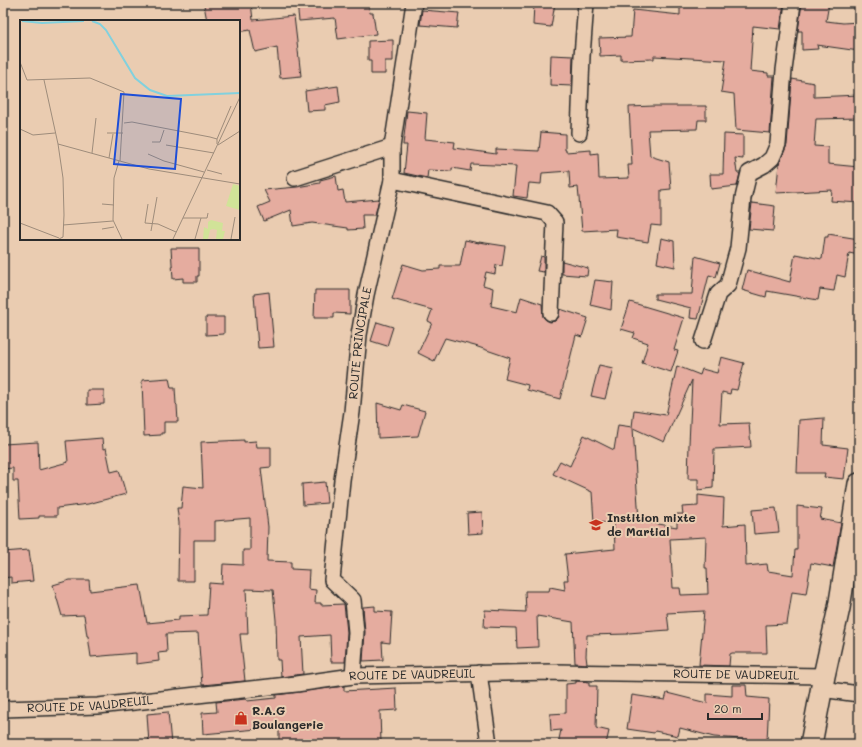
<svg xmlns="http://www.w3.org/2000/svg" width="862" height="747" font-family="Mali,sans-serif">
<style>
.building{fill:#e5ac9f;stroke:#2b2b2b;fill-rule:evenodd}
.lines{fill:none;stroke-linecap:round;stroke-linejoin:round}
.street-casing{stroke:#2b2b2b;stroke-width:18}
.secondary-casing{stroke:#2b2b2b;stroke-width:24}
.street{stroke:#eaccb1;stroke-width:15}
.secondary{stroke:#eaccb1;stroke-width:21}
.labels{text-anchor:middle;stroke-width:4;stroke-linejoin:round;paint-order:stroke}
.street-label{font-size:12px;fill:#2b2b2b;stroke:#eaccb1}
.poi-label{font-size:12px;font-weight:bold;fill:#2b2b2b;stroke:#eaccb1;text-anchor:start}
.inset-river{fill:none;stroke:#82d1de;stroke-width:2}
.inset-road{fill:none;stroke:#9e8c7b;stroke-width:1}
.view{fill:#1d4ed8;fill-opacity:0.15;stroke:#1d4ed8;stroke-width:2}
.inset-edge{fill:none;stroke:#2b2b2b;stroke-width:2}
</style>
<rect width="100%" height="100%" fill="#eaccb1"/>
<filter id="ink" filterUnits="userSpaceOnUse"><feTurbulence type="fractalNoise" baseFrequency=".025" numOctaves="2"/><feDisplacementMap in="SourceGraphic" scale="8" xChannelSelector="R" yChannelSelector="G"/><feConvolveMatrix kernelMatrix="1 2 1 2 8 2 1 2 1" color-interpolation-filters="sRGB"/></filter>
<g filter="url(#ink)">
<g class="building">
<path d="M218 3H251L253 20 294 16 301 76 280 78 277 47 255 52 250 30 239 32V21H207L204 5Z"/>
<path d="M297 3H368L370 13H373L376 34 338 39 335 18 299 21Z"/>
<path d="M534 3H555L551 27 533 25Z"/>
<path d="M680 3 726 5V3H784L780 29 753 26 750 71 768 73V76H774L770 133 736 130 734 94 721 92 726 60 654 56V59L621 60V55L600 56 599 38 631 37 633 10 680 15Z"/>
<path d="M802 3H829L826 21 843 23 859 22V51L817 45 818 49 802 50V31H798Z"/>
<path d="M422 10 459 13 457 28 420 25Z"/>
<path d="M393 40V61H385V74H371V61H368V41Z"/>
<path d="M551 55 573 56 572 86 550 85Z"/>
<path d="M792 79 814 83V97L859 95V118L816 119 814 146 828 147V164L859 167V203L831 201 832 190 776 193 779 164 787 145Z"/>
<path d="M338 86 340 102 325 105V110L307 111 305 91Z"/>
<path d="M654 106H706V120H698L697 129 648 130 650 156 669 162 671 189 661 190V226L651 225 648 242 616 237 617 229 582 231 578 187 570 188 569 171 542 173 541 184 529 183 527 198 513 196 516 166 471 164 470 171 452 168V171L428 170 427 178 404 173 407 145H403L407 111 427 113 425 139 455 142 454 148 496 154V149L539 151 541 132 565 134V150H566V152L591 150V154L598 153 599 179 629 178 628 165H632L629 107Z"/>
<path d="M724 134 743 135V159L735 158 737 173H740L737 186 711 189 710 174H723Z"/>
<path d="M336 176 338 191 343 190 345 202 379 199 375 215H362L363 229 348 230V228L312 223 293 226 291 210 264 221 258 207 270 202 264 190 297 187 320 183V180Z"/>
<path d="M752 203 775 206 773 231 749 229Z"/>
<path d="M828 234 859 239V255L849 253 845 277 837 275 834 291 820 289 818 300 767 291 766 297 742 290 747 270 790 282 795 254 822 259 825 237H828Z"/>
<path d="M661 238 674 241 675 267 657 263Z"/>
<path d="M465 240 479 243V242L505 246 502 266 496 265 495 274 486 272 483 285 493 288 491 306 517 312 521 297 542 304 543 317 546 320 550 322 555 321 558 318 560 309 588 318 582 337 576 335 560 399 527 390 528 385 505 379 510 358 475 346 445 338 434 361 418 353 432 323 428 321 432 310 392 299 403 264 423 270 440 269V266H460Z"/>
<path d="M171 248H199V276H197V282H183V278L173 279Z"/>
<path d="M541 256 544 257V272L537 271Z"/>
<path d="M695 256 720 263 716 277 709 275 698 319 690 318 691 308 655 299V294H692Z"/>
<path d="M562 261 588 268 587 276 562 274Z"/>
<path d="M595 280 613 282 611 310 590 305Z"/>
<path d="M315 290H350V314L334 313V318H314Z"/>
<path d="M269 292 274 347 258 348 254 294Z"/>
<path d="M630 302 684 318 674 350 678 351 671 372 642 363 648 343 633 338 635 333 621 329Z"/>
<path d="M206 317H224V334L206 335Z"/>
<path d="M377 322 393 327 387 346 371 341Z"/>
<path d="M721 357 744 363 737 390 731 389 730 394 722 392 720 424 749 423 751 447 714 449 713 488 698 490V479H688L689 444 692 380 664 442 633 428 639 521 677 527V514H683L682 507 698 506V495L724 498 723 526 745 524 746 566 767 564 768 571 793 575 795 550H797V506L822 509 820 519 841 523 833 567 811 563 806 594 792 592 787 624 766 625 767 653H732L730 654 729 666 699 665 704 611 667 613 669 630 628 633V634L587 635 586 656 587 664 575 663 573 622 537 616 538 647 517 648 516 628 484 627 485 610 526 612 525 591H549L550 587 565 590 564 580H568L565 554 615 549 614 523 594 522 592 492 553 474 560 461 570 466 584 435 614 450 618 425 632 427 634 410 666 415 677 366 700 375 702 369 717 373ZM706 537 705 568H707L708 594 681 595 680 588H673L670 539Z"/>
<path d="M599 365 613 368 605 399 591 396Z"/>
<path d="M169 378 171 388H175L176 404 177 405 178 422H164V433H161V435L144 436 142 380Z"/>
<path d="M87 390H104V404L87 405Z"/>
<path d="M377 403 401 410 403 405 425 411 418 436 378 438Z"/>
<path d="M824 418 823 445 848 448 844 479 824 477 825 473H797L799 420Z"/>
<path d="M102 438 103 449 106 448 111 472 119 470 126 494 88 504 57 508V516H39V518L20 519 18 481H13V468L3 469V444L38 442 39 470 68 462 66 441Z"/>
<path d="M244 440V442L256 441 257 447H271V467L261 468 268 527 267 561 291 562V569L309 570 308 589 316 590 315 603H321V605L344 604 347 632 345 662H331L330 635 301 637 303 674 281 677 280 660H277L276 620 273 590 246 589 248 634H240L245 681 202 685 198 633 166 634 167 652 158 653 159 661 136 664V653L91 657 88 636H87L84 615 62 616 53 585 70 580H89L90 591 140 585 147 623 179 620V616L207 615 209 583 222 584 223 564 243 565V550H250V518L215 521V540H194V581H178L179 523 177 508H181L183 486 203 488 201 442Z"/>
<path d="M325 482 327 503 303 505 302 484Z"/>
<path d="M776 508 779 532 754 534 752 510Z"/>
<path d="M482 512 483 533 468 534 467 513Z"/>
<path d="M29 550 33 581 11 583V577L3 578V552Z"/>
<path d="M375 606V611L392 612 390 643 382 642 383 660 363 661 365 632 363 607Z"/>
<path d="M576 681 589 682V686H597L596 728 609 731 606 744H558L561 730 551 731 550 714 566 713V684L576 683Z"/>
<path d="M732 685H746L747 697 769 699 767 741 714 737 680 728 678 736 655 731 654 733 627 729 632 695 665 700 667 693 707 703V694L732 696Z"/>
<path d="M344 686V691L396 688 397 710 380 711 381 744H279V727L203 734 202 713 217 712 216 702 246 699 247 701 276 698V695Z"/>
<path d="M168 712 171 744H149L147 714Z"/>
</g>
<g class="lines">
<g class="street-casing">
<g id="street">
<path d="M579 133 582 56 586 3"/>
<path d="M295 178 392 147"/>
<path d="M392 180 547 213 555 222 551 313"/>
<path d="M703 341 718 294 728 285 738 248 743 198 749 173 764 165 772 158 778 144 784 70 793 3"/>
<path d="M479 673 489 744"/>
<path id="s1" d="M353 676 356 632 353 600 332 580 342 480 352 412 359 335 366 295 392 180V147L414 3"/>
<path d="M821 689 859 694"/>
<path id="s2" d="M3 709 98 706 296 684 353 676 553 672 824 676"/>
</g>
</g>
<g class="secondary-casing">
<path id="secondary" d="M811 744 824 676 839 608 859 484"/>
</g>
<use href="#street" class="street"/>
<use href="#secondary" class="secondary"/>
</g>
</g>
<defs>
<g id="school-bare" transform="scale(1.08)"><path d="M0-5L7-2L0 1L-7-2ZM-4 1L0 2.5L4 1V4Q0 6-4 4Z" fill="#c8321e" stroke="#eaccb1" stroke-width="2.5" paint-order="stroke"/></g>
<g id="shop-bare" transform="scale(1.08)"><path d="M-5-2.5h2.3a2.7 3.5 0 0 1 5.4 0H5L5.5 6h-11ZM-1.5-2.5h3a1.5 2.3 0 0 0-3 0Z" fill="#c8321e" stroke="#eaccb1" stroke-width="2.5" paint-order="stroke"/></g>
</defs>
<g fill-rule="evenodd">
<use href="#school-bare" x="596" y="525"/>
<use href="#shop-bare" x="241" y="718"/>
</g>
<g class="labels">
<g class="street-label">
<text dy="4" stroke="none"><textPath href="#s1" startOffset="344">ROUTE PRINCIPALE</textPath></text>
<text dy="4" stroke="none"><textPath href="#s2" startOffset="735">ROUTE DE VAUDREUIL</textPath></text>
<text dy="4" stroke="none"><textPath href="#s2" startOffset="411">ROUTE DE VAUDREUIL</textPath></text>
<text dy="4" stroke="none"><textPath href="#s2" startOffset="87">ROUTE DE VAUDREUIL</textPath></text>
</g>
<g class="poi-label">
<text x="607" y="522">Instition mixte<tspan x="607" dy="14">de Martial</tspan></text>
<text x="252" y="715">R.A.G<tspan x="252" dy="14">Boulangerie</tspan></text>
</g>
</g>
<g transform="translate(20 20)">
<rect width="220" height="220" fill="#eaccb1"/>
<path d="M213 164 220 166V190L206 186ZM191 200 203 203 202 211H205L203 219H196L197 210 193 209 190 210 188 219H183L184 207 188 209V202Z" fill="#d1e398"/>
<path class="inset-river" d="M2 1 22 3 64 1M72 1 80 4 86 10 115 58 130 70 147 76 220 73"/>
<path class="inset-road" d="M0 42 7 60 70 58 104 72 100 141M24 60 38 124 129 149 220 164M104 103 112 102 190 117 197 119V124M0 109 13 115 35 113M87 113H103M197 119 211 86M132 122H140L144 110M38 124 43 158 44 195 43 217 39 219M146 125 194 133M198 125 220 111M72 133 76 98M128 134 144 141 184 152M89 138 93 114M99 141 94 158 93 200 102 219M187 150 202 154M82 184 94 185M128 184 125 203 138 204 156 212M163 198H187L188 193M0 203 39 218M43 205 93 201M82 209 94 207M131 211 137 177M153 219 220 77M175 219 181 198M211 219 215 197"/>
<path class="view" d="M101 74 161 79 155 149 94 144Z"/>
<rect width="220" height="220" class="inset-edge"/>
</g>
<rect width="862" height="747" fill="none" stroke="#eaccb1" stroke-width="16"/>
<rect x="8" y="8" width="846" height="731" fill="none" stroke="#2b2b2b" stroke-width="1.5" filter="url(#ink)"/>
<path d="M708 713v6h54v-6" fill="none" stroke="#2b2b2b" stroke-width="2"/>
<text x="714" y="713" font-size="12" fill="#2b2b2b" stroke="#eaccb1" stroke-width="3" paint-order="stroke">20 m</text>
</svg>
